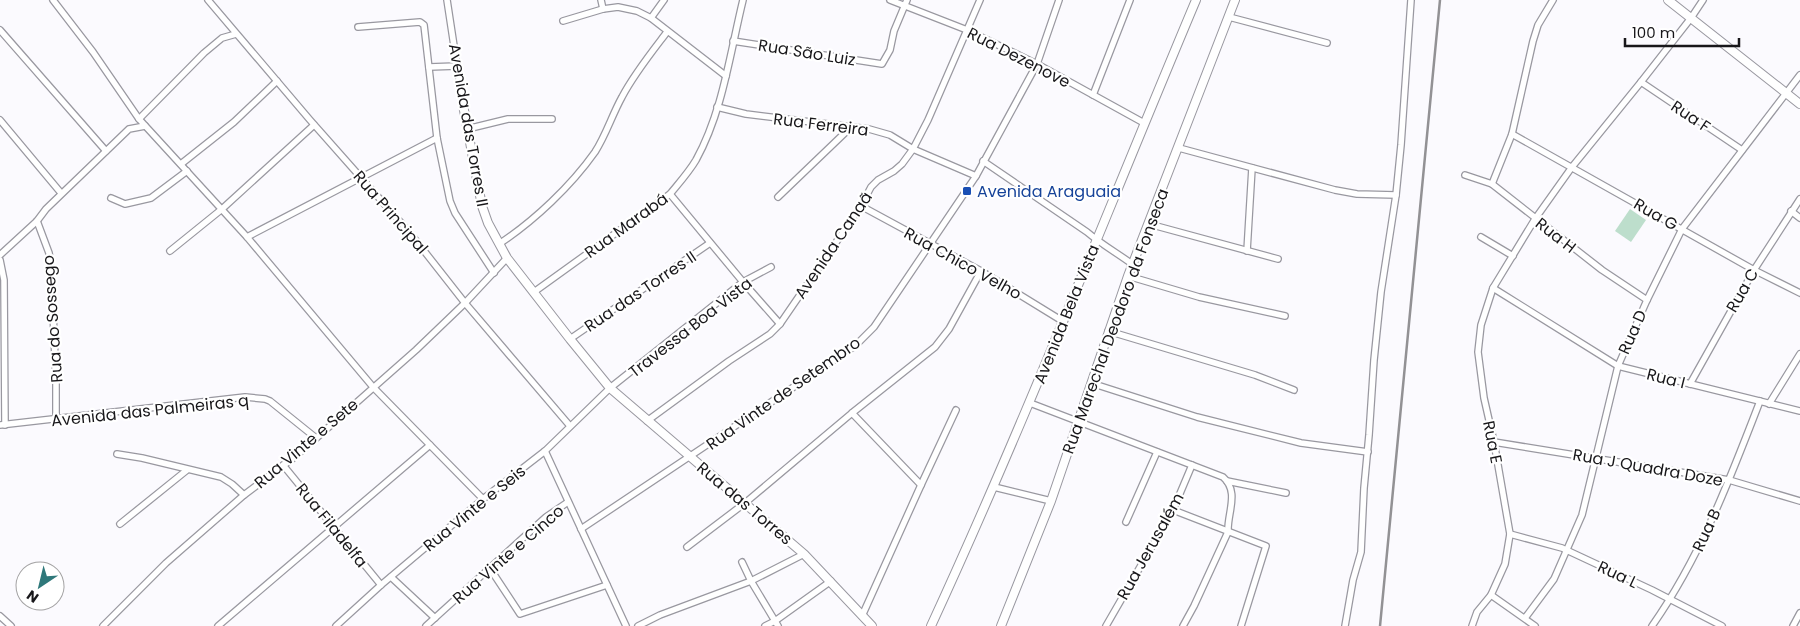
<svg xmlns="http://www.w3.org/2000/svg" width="1800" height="626" font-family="Poppins,sans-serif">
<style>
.pitch{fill:#bddecc}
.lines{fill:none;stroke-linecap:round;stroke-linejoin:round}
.minor-casing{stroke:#9998a0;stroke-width:8}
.tertiary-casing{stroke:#9998a0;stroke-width:10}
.minor{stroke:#fff;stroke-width:5.5}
.tertiary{stroke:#fff;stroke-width:8}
.rail{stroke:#929194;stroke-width:2.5}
.transit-dot{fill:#1a4fb4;stroke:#fff;stroke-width:2}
.labels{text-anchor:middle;stroke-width:4.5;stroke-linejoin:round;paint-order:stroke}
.street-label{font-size:16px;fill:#18171a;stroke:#fff}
.transit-label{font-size:16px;fill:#164399;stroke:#fff;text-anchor:start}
</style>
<rect width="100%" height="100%" fill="#fbfafe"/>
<path class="pitch" d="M1630 209 1646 220 1631 242 1615 231Z"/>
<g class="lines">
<g class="minor-casing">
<g id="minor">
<path d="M53 0 93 52 139 119 247 237 373 387 483 499"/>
<path d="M208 0 310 120 410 233 465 303 570 426"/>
<path d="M447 0 463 105"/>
<path d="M601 0 603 9"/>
<path d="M890 0 967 30 1037 64 1144 123"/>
<path d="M1229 17 1327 43"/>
<path d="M651 18 664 0"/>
<path d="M563 21 603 9 618 7 637 11 651 18 726 76"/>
<path d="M358 27 420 22 424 25 437 138 450 201 455 213 494 273"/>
<path d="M0 30 106 151"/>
<path d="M733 41 882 64 890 50 894 31 907 0"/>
<path d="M429 67 457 66"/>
<path d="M1641 82 1742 150"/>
<path d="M1093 95 1130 0"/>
<path d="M717 107 746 114 869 129 890 135 913 149 976 176"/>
<path d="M139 119 204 53 222 38 236 34"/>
<path d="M0 120 61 193"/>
<path d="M467 129 508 119H552"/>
<path d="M1512 134 1754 270 1800 293"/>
<path d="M1179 148 1335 190 1357 194 1396 195"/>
<path d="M983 161 1087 232C1101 244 1117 253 1132 264"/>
<path d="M181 164 234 122 277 81"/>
<path d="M1465 175 1492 184 1602 270 1647 300"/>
<path d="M1492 184 1512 134 1533 41 1538 25 1553 0"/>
<path d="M670 194 743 282 780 324"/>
<path d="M778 197 851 127"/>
<path d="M111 198 125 204 151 198 187 171"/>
<path d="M861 206 981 271 1064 322"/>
<path d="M1791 211 1800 218"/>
<path d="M37 221 49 253 51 265 56 382V420"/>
<path d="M1149 224 1278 259"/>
<path d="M247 237 437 138"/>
<path d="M1481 237 1513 256"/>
<path d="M499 244C534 221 571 186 595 152 606 135 612 115 622 97 634 74 651 53 667 32"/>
<path d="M170 251 222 209 314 125"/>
<path d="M1247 251 1252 168"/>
<path d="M0 255 37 221 46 209 129 129 145 126"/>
<path d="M0 260 4 280 5 425"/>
<path d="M1128 276 1199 297 1285 316"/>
<path d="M1493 288 1618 366 1800 411"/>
<path d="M534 292 670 194C679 183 689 172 696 160 723 111 730 53 743 0"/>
<path d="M1108 331 1255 375 1294 390"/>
<path d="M570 339 710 243"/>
<path d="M1091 383 1197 417 1301 443 1368 452"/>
<path d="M1690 384 1754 270 1800 199"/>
<path d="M1030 403 1223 477C1240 492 1227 513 1228 532L1194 606 1183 626"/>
<path d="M1769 404 1800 354"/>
<path d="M852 413 921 485"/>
<path d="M647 421 729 361 770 334 780 324 861 206 871 187 878 180 894 171 902 164 913 149 928 120 980 0"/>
<path d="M0 425 245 397 265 399 270 401 316 438"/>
<path d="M1494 442 1729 480 1800 501"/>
<path d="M545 451 626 626"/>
<path d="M117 454 142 458 221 477 232 484 244 495"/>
<path d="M283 465 381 585"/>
<path d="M1227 481 1286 493"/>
<path d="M994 487 1051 501"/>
<path d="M1173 510 1266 546 1241 626"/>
<path d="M1126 522 1157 452"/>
<path d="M120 524 187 470"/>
<path d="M581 529 855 346 874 327 976 176 1037 64 1059 0"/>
<path d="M1510 534 1562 548 1652 590 1722 626"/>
<path d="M687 547 745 503 852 413 935 347 949 329 981 271"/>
<path d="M742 562 751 581 778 626"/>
<path d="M489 567 520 614 607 585"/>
<path d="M391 577 435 618"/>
<path d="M1491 595 1535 626"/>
<path d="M0 616 11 626"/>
<path d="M862 616 921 485 956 410"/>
<path d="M1525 618 1554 579 1582 515 1618 366 1647 300 1682 229 1800 75"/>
<path d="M103 626 166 563 244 495 296 456 416 350 465 303 507 258"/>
<path d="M218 626 430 445"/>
<path d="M336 626 381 585 483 499 545 451 610 388 743 282 771 267"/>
<path d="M426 626 546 517 568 502"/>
<path d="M638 626 660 615 751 581 804 554"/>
<path d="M765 626 775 621 831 581"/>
<path d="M1106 626 1173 510 1192 465"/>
<path d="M1345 626 1353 580 1361 552 1364 488 1369 435 1374 360 1381 292 1396 195 1401 145 1411 0"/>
<path d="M1472 626 1477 612 1491 595 1505 564 1510 534 1494 442 1484 398 1478 352 1481 325 1493 288 1535 219 1572 167 1641 82 1691 18 1703 0"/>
<path d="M1652 626C1700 558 1730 479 1760 401"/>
<path d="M1793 626 1800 613"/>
</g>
</g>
<g class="tertiary-casing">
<g id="tertiary">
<path d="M1668 0 1800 104"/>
<path d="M463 105 482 206 488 223 507 258 570 339 610 388 804 554 872 626"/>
<path d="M931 626C1026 420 1108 209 1196 0"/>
<path d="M1001 626 1051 501 1128 276 1235 0"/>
</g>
</g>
<use href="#minor" class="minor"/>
<use href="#tertiary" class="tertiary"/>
<path class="rail" d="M1380 626 1440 0"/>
</g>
<rect class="transit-dot" x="962" y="186" width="10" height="10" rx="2.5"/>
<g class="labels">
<g class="street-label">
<text transform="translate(807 52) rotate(9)" y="6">Rua São Luiz</text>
<text transform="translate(1019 57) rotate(27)" y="6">Rua Dezenove</text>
<text transform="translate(1691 116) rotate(34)" y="6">Rua F</text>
<text transform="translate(821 124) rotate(7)" y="6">Rua Ferreira</text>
<text transform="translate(469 125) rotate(80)" y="6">Avenida das Torres II</text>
<text transform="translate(391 212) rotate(49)" y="6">Rua Principal</text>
<text transform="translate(1656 214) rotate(30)" y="6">Rua G</text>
<text transform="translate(626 225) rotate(-36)" y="6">Rua Marabá</text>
<text transform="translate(1556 235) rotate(38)" y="6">Rua H</text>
<text transform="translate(833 245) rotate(-56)" y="6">Avenida Canaã</text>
<text transform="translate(963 263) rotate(29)" y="6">Rua Chico Velho</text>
<text transform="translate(1742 290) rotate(-60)" y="6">Rua C</text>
<text transform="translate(640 291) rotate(-34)" y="6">Rua das Torres II</text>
<text transform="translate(1066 314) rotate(-68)" y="6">Avenida Bela Vista</text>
<text transform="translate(52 319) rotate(-94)" y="6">Rua do Sossego</text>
<text transform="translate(1115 321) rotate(-70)" y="6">Rua Marechal Deodoro da Fonseca</text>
<text transform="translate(690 327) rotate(-38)" y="6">Travessa Boa Vista</text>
<text transform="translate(1632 332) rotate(-66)" y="6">Rua D</text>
<text transform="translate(1666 378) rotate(14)" y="6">Rua I</text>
<text transform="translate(783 393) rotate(-35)" y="6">Rua Vinte de Setembro</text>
<text transform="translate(150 410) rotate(-6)" y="6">Avenida das Palmeiras q</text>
<text transform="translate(1493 442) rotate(79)" y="6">Rua E</text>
<text transform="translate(306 443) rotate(-40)" y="6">Rua Vinte e Sete</text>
<text transform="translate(1648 467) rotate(10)" y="6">Rua J Quadra Doze</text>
<text transform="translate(745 503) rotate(40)" y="6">Rua das Torres</text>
<text transform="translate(474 508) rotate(-39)" y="6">Rua Vinte e Seis</text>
<text transform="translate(332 525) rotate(51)" y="6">Rua Filadelfa</text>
<text transform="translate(1706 530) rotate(-65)" y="6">Rua B</text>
<text transform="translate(1150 546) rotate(-61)" y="6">Rua Jerusalém</text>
<text transform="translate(508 554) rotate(-41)" y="6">Rua Vinte e Cinco</text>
<text transform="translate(1618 574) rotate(25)" y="6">Rua L</text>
</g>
<g class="transit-label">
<text x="977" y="197">Avenida Araguaia</text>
</g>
</g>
<g transform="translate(40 586) rotate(215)"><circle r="24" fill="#ffffff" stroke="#a3a2a3"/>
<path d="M0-4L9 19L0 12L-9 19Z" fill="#2f787a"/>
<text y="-8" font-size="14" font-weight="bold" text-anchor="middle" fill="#18171a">N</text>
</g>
<path d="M1625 38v8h114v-8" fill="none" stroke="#18171a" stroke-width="2.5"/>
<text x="1632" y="38" font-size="15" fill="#18171a" stroke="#ffffff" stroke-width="4" paint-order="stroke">100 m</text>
</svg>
